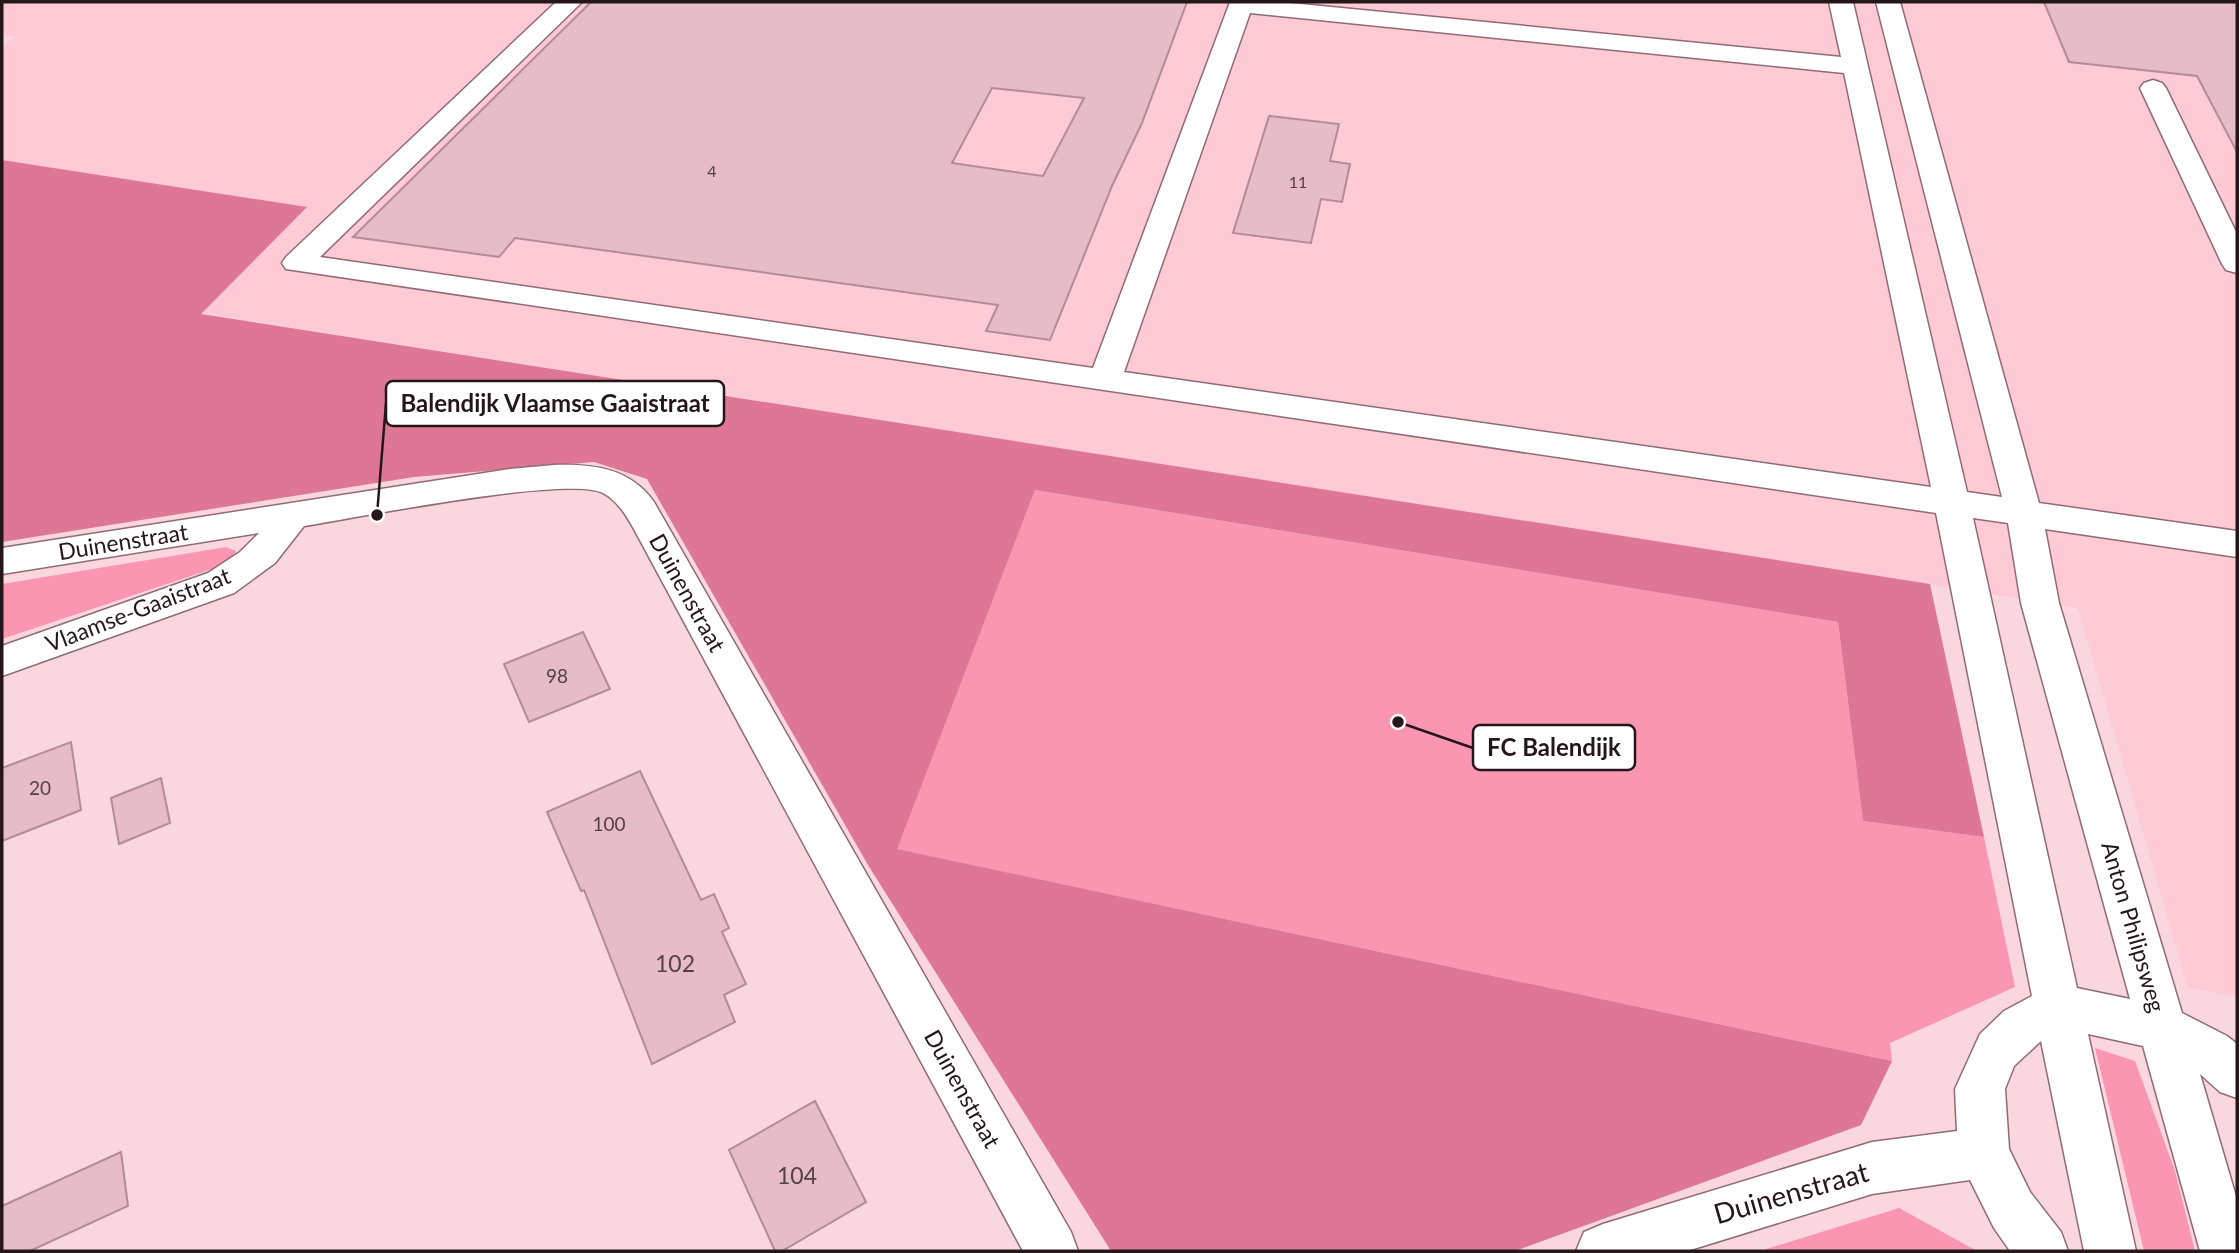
<svg xmlns="http://www.w3.org/2000/svg" width="2239" height="1253" font-family="Lato,sans-serif">
<style>
.built{fill:#fdcad6}
.green{fill:#fa96b1}
.forest{fill:#dd7795}
.building{fill:#e6bcc6;stroke:#b38c95;stroke-width:2;fill-rule:evenodd}
.lines{fill:none;stroke-linecap:round;stroke-linejoin:round}
.minor-casing{stroke:#906a74;stroke-width:3}
.minor{fill:#fff;fill-rule:evenodd}
.labels{text-anchor:middle;stroke-width:5;stroke-linejoin:round;paint-order:stroke}
.far-number-label{font-size:16px;fill:#554045}
.number-label{font-size:19px;fill:#554045}
.street-label{font-size:23px;fill:#25161a;stroke:#fff}
.near-number-label{font-size:23px;fill:#554045}
.near-street-label{font-size:28px;fill:#25161a;stroke:#fff}
.leader{fill:none;stroke:#25161a;stroke-width:2.5}
.callout-dot{fill:#25161a;stroke:#fff;stroke-width:2.5}
.callout{fill:#fff;stroke:#25161a;stroke-width:2.5}
.callout-label{font-size:24px;text-anchor:middle;font-weight:bold;fill:#25161a}
</style>
<rect width="100%" height="100%" fill="#fad7df"/>
<path class="built" d="M2 2H2237V997L2188 988 2078 608 200 313 307 207 2 160V46L15 37 2 35Z"/>
<g class="green">
<path d="M1035 490 1838 622 1863 821 1984 837 2015 987 1890 1043 1892 1061 896 849Z"/>
<path d="M226 547 236 551 230 560 212 569 2 639V584Z"/>
<path d="M2095 1048 2135 1061 2175 1171 2195 1251H2144Z"/>
<path d="M1899 1208 1977 1251H1760Z"/>
</g>
<path class="forest" d="M2 160 307 207 201 314 1930 584 1984 837 1863 821 1838 622 1035 490 897 849 1892 1061 1861 1125 1515 1251H1111L868 865 647 479 594 462 414 477 2 542Z"/>
<g class="building">
<path d="M591 2H1187L1142 123 1112 186 1050 340 986 331 998 305 515 238 499 257 353 237ZM992 88 1084 98 1043 176 952 163Z"/>
<path d="M2044 2H2237V152L2197 76 2069 62Z"/>
<path d="M1269 116 1339 124 1330 161 1350 164 1342 202 1321 199 1311 243 1233 233Z"/>
<path d="M583 632 610 689 529 722 504 664Z"/>
<path d="M71 742 81 810 2 841V768Z"/>
<path d="M640 771 701 900 714 894 729 928 722 932 746 984 724 995 735 1022 652 1064 584 890 581 891 547 812Z"/>
<path d="M161 778 170 823 119 844 111 798Z"/>
<path d="M815 1101 866 1202 782 1251H775L729 1150Z"/>
<path d="M121 1152 128 1206 30 1251H2V1206Z"/>
</g>
<g class="lines">
<g class="minor-casing">
<g id="minor">
<path d="M556 2H582L320 257 1093 368 1230 2H1280L1841 57 1829 2H1853L1967 492 2002 497 1876 2H1900L2039 503 2237 531V557L2045 529 2059 603 2182 1013 2227 1036 2237 1044V1098L2220 1092 2200 1074 2237 1200V1251H2200L2143 1046 2088 1034 2136 1251H2084L2041 1041 2014 1066 2005 1089 2009 1149 2030 1192 2061 1232 2068 1251H2010L1994 1228 1970 1180 1872 1194 1687 1251H1576L1584 1232 1603 1224 1872 1142 1957 1131 1955 1089 1980 1034 2004 1011 2032 996 1936 513 286 269 282 263 286 257ZM1250 13 1844 73 1931 487 1124 372ZM1973 518 2008 523 2021 603 2130 999 2077 988Z"/>
<path d="M2153 80 2162 83 2166 88 2237 234V273L2226 270 2222 264 2140 88 2144 83Z"/>
<path d="M554 465C594 464 630 468 654 502L1071 1232 1078 1251H1023L642 544C632 526 622 503 603 493 568 475 355 518 304 526L275 563 234 593 2 676V646L208 573 240 552 259 533 2 574V548L510 469Z"/>
</g>
</g>
<use href="#minor" class="minor"/>
</g>
<g class="labels">
<g class="far-number-label">
<text x="712" y="177">4</text>
<text x="1298" y="188">11</text>
</g>
<g class="number-label">
<text x="557" y="683">98</text>
<text x="40" y="795">20</text>
<text x="609" y="831">100</text>
</g>
<g class="street-label">
<text transform="translate(123 542) rotate(-9)" y="8">Duinenstraat</text>
<text transform="translate(687 593) rotate(61)" y="8">Duinenstraat</text>
<text transform="translate(138 610) rotate(-21)" y="8">Vlaamse-Gaaistraat</text>
<text transform="translate(2133 927) rotate(74)" y="8">Anton Philipsweg</text>
<text transform="translate(962 1089) rotate(61)" y="8">Duinenstraat</text>
</g>
<g class="near-number-label">
<text x="675" y="972">102</text>
<text x="797" y="1184">104</text>
</g>
<g class="near-street-label">
<text transform="translate(1791 1193) rotate(-16)" y="10">Duinenstraat</text>
</g>
</g>
<path class="leader" d="M377 515L386 403M1398 722L1473 748"/>
<g class="callout-dot">
<circle cx="377" cy="515" r="7"/>
<circle cx="1398" cy="722" r="7"/>
</g>
<g class="callout">
<rect x="386" y="381" width="338" height="45" rx="7"/>
<rect x="1473" y="725" width="162" height="45" rx="7"/>
</g>
<g class="callout-label">
<text x="555" y="412">Balendijk Vlaamse Gaaistraat</text>
<text x="1554" y="756">FC Balendijk</text>
</g>
<rect width="2239" height="1253" fill="none" stroke="#25161a" stroke-width="7"/>
</svg>
